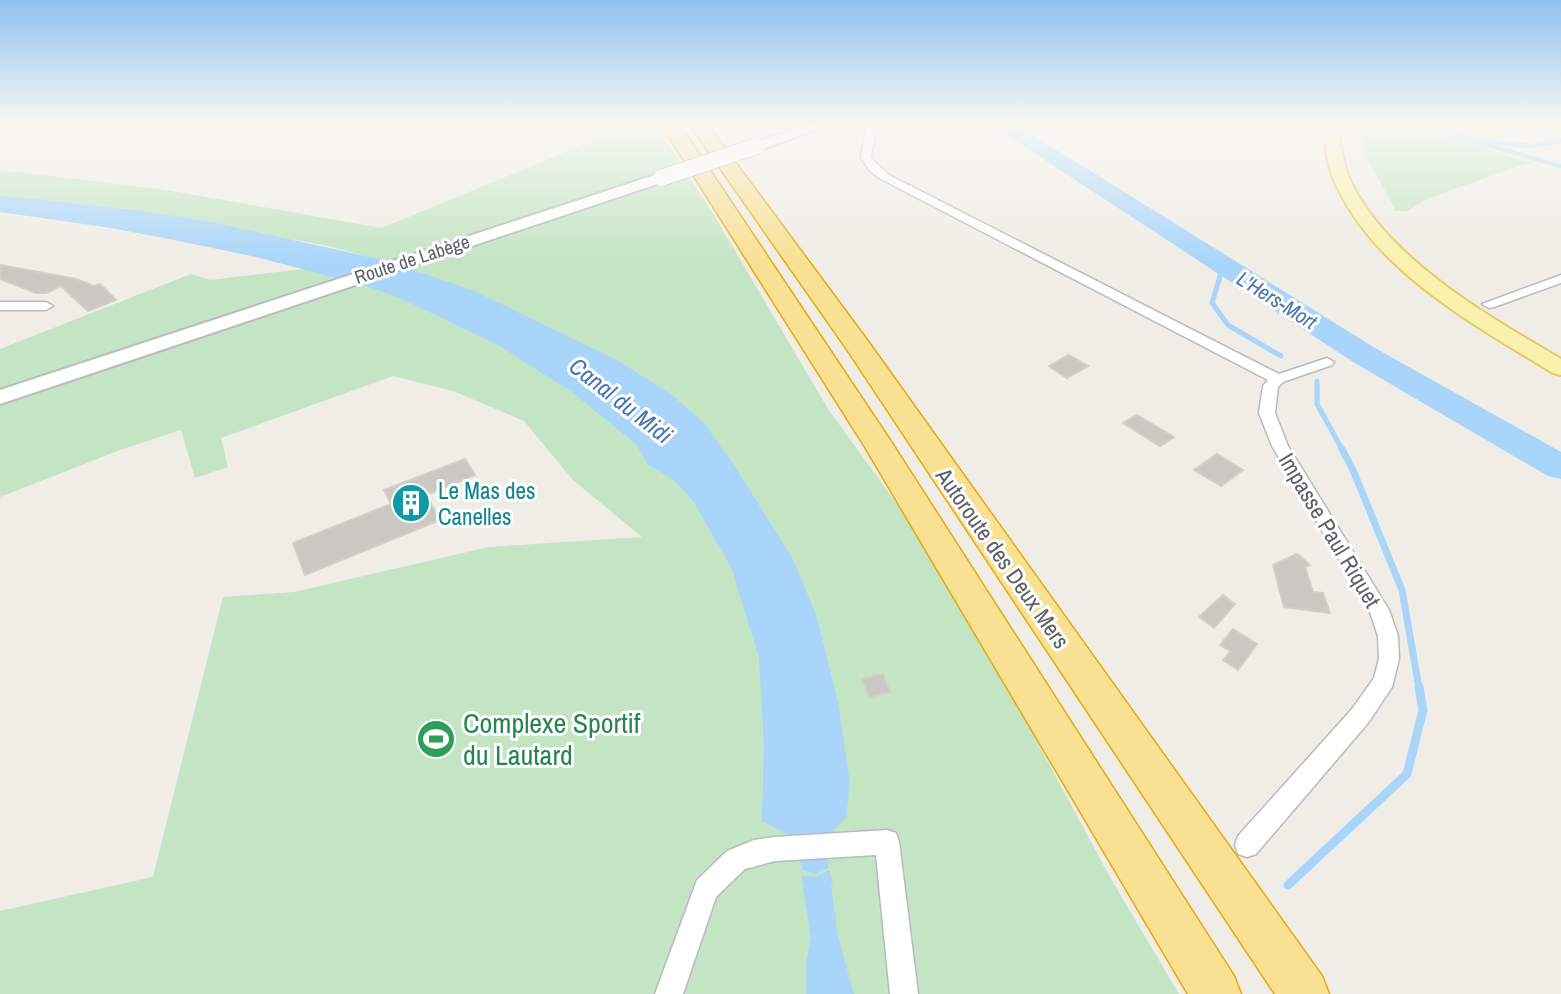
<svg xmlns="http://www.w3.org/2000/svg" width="1561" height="994" viewBox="0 0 1561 994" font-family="'Archivo Narrow',sans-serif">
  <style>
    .green { fill: #c3e5c4 }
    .water { fill: #a9d5fb }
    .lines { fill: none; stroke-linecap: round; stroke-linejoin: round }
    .stream-far3 { stroke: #a9d5fb; stroke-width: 4.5 }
    .stream-far2 { stroke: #a9d5fb; stroke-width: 5 }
    .stream-far1 { stroke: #a9d5fb; stroke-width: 7 }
    .stream { stroke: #a9d5fb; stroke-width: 9 }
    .river { fill: #a9d5fb; fill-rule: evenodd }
    .building { fill: #cac8c2; stroke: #d3cfc4; stroke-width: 2 }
    .street-casing { stroke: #b7babe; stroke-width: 3 }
    .secondary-casing { stroke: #b9bbc0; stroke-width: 4 }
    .primary-casing { stroke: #eac862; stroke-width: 4 }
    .highway-casing { stroke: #e8a90c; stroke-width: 3 }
    .street { fill: #fff; fill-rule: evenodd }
    .secondary { fill: #fff; fill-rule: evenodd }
    .primary { fill: #fbf1ae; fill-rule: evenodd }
    .highway { fill: #f8e193; fill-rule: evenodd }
    .secondary-bridge-casing { stroke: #b9bbc0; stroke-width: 18; stroke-linecap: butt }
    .secondary-bridge { stroke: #fff; stroke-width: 16 }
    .labels { text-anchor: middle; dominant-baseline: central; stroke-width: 6; stroke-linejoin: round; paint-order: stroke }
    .far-street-label { font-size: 19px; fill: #5d6065; stroke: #fff }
    .far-water-label { font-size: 21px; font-style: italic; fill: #4675ad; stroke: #fff }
    .culture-label { font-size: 23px; fill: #0d838f; stroke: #fff; text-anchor: start }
    .street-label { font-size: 23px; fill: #5d6065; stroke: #fff }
    .water-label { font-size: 24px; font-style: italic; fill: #4675ad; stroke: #fff }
    .near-leisure-label { font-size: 28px; fill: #27864d; stroke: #fff; text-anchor: start }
  </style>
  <rect width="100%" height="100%" fill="#efede5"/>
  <path class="green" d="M594,124H654L714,215L828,409L944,569L1111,879L1179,994H0V911L153,877L223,597L294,592L489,547L642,537L573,480L524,421L453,391L393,376L221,438L228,467L195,478L181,430L120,450L0,497V349L191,274L210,280L380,260L328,246L136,210L0,195V170L166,190L382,228L573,149L592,138Z
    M1358,124H1402L1531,162L1429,198L1407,211H1396L1367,158Z"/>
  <path class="water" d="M0,195L136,210L212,222L383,260L472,290L617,360L672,395L704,423L734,465L794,561L817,617L838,702L850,783L846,818L830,835L828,868L816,874L803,870L793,837L762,821L764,745L759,658L732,569L693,501L674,480L648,465L636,444L573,393L500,346L400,298L363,285L256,257L179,241L111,228L0,212Z
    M829,870L833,884L831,885L838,936L854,994H806V963L811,937L801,875L816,877Z"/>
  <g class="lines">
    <path class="stream-far3" d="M1412,124L1561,166
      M1486,142L1531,146L1561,141"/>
    <path class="stream-far2" d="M1223,266L1212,303L1228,325L1281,356
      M1317,381V404L1343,451"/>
    <path class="stream-far1" d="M1342,449L1353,470L1402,590L1419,688"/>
    <path class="stream" d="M1288,885L1407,774L1423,710L1419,687"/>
    <path class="river" d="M990,124H1015L1375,348L1561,452V479L1548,476L1353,362Z"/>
  </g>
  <path class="building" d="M0,265L76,279L94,286L100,284L116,300L88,311L61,286L46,293H36L0,279Z
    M1069,355L1088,366L1067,378L1049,366Z
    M1137,415L1174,437L1160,446L1123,423Z
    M1217,454L1243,470L1221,486L1194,470Z
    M465,459L475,475L426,495L440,520L305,575L293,543L391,504L384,490Z
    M1297,554L1310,565L1305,567L1313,592L1323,593L1330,613L1284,607L1273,565Z
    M1223,595L1235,604L1214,628L1199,617Z
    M1233,629L1257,644L1238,670L1223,660L1231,651L1220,645Z
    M883,674L890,692L869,697L862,679Z"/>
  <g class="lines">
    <defs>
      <path id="street" d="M866,124H876L871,158L889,175L1279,374L1327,358L1334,362L1332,365L1283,382L1278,387L1275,413L1288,446L1389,610L1398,636L1399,659L1392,687L1368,723L1256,854L1247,857L1238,854L1235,845L1238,836L1352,709L1374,678L1379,659L1378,636L1370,612L1272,446L1259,413L1263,386L1268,380L881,179L871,172L861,158Z
        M1561,275V283L1494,307L1489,308L1482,304Z
        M0,302H46L53,306L46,310H0Z
        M887,830L896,833L899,842L918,994H890L876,855L775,861L745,869L716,897L683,994H655L697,880L727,851L754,840L775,837Z"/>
      <path id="secondary" d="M810,124H832L762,149H752L750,146L752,143Z
        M661,173L666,175L669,178L666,181L0,404V390Z"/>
      <path id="primary" d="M1323,124H1337C1341,145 1343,167 1353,186C1392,262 1490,317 1561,359V375L1553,373C1475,325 1378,273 1337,187C1327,168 1325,145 1323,124Z"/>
      <path id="highway" d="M661,124H679L890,440L1234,976L1241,994H1188L865,447Z
        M689,124H707L867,340L1322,976L1329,994H1275L846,348Z"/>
    </defs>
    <use href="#street" class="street-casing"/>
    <use href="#secondary" class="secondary-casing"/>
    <use href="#primary" class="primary-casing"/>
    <use href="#highway" class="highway-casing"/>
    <use href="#street" class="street"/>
    <use href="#secondary" class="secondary"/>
    <use href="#primary" class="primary"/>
    <use href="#highway" class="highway"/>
    <defs>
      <path id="secondary-bridge" d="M661,178L757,146"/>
    </defs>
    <use href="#secondary-bridge" class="secondary-bridge-casing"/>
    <use href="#secondary-bridge" class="secondary-bridge"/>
  </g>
  <linearGradient id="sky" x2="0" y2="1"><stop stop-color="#8fc1f0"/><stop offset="0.47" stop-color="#f8f7f3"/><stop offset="1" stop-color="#f8f7f3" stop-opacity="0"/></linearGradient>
  <rect width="1561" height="263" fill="url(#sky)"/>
  <defs>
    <symbol id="building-disc" viewBox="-11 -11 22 22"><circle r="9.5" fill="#0f9aa8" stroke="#fff"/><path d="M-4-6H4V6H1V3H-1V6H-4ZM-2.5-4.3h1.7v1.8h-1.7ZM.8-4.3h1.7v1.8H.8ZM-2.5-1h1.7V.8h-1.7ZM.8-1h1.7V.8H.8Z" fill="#fff"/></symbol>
    <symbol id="stadium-disc" viewBox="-11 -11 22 22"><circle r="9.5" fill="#2e9e5b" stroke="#fff"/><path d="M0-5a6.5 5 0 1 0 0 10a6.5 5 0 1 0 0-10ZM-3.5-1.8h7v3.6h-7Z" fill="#fff"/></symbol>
  </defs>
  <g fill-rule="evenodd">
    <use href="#building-disc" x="389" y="481" width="44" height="44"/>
    <use href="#stadium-disc" x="414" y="717" width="44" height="44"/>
  </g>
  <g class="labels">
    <g class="far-street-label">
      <text transform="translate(412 259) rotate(-18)">Route de Labège</text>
    </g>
    <g class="far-water-label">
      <text transform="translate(1277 300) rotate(32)">L'Hers-Mort</text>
    </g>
    <g class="culture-label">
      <text x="438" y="490">Le Mas des<tspan x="438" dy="26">Canelles</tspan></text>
    </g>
    <g class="street-label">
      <text transform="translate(1330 530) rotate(59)">Impasse Paul Riquet</text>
      <text transform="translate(1003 558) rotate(55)">Autoroute des Deux Mers</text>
    </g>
    <g class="water-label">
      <text transform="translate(621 400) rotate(38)">Canal du Midi</text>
    </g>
    <g class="near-leisure-label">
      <text x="463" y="723">Complexe Sportif<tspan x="463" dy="32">du Lautard</tspan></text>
    </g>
  </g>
</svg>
